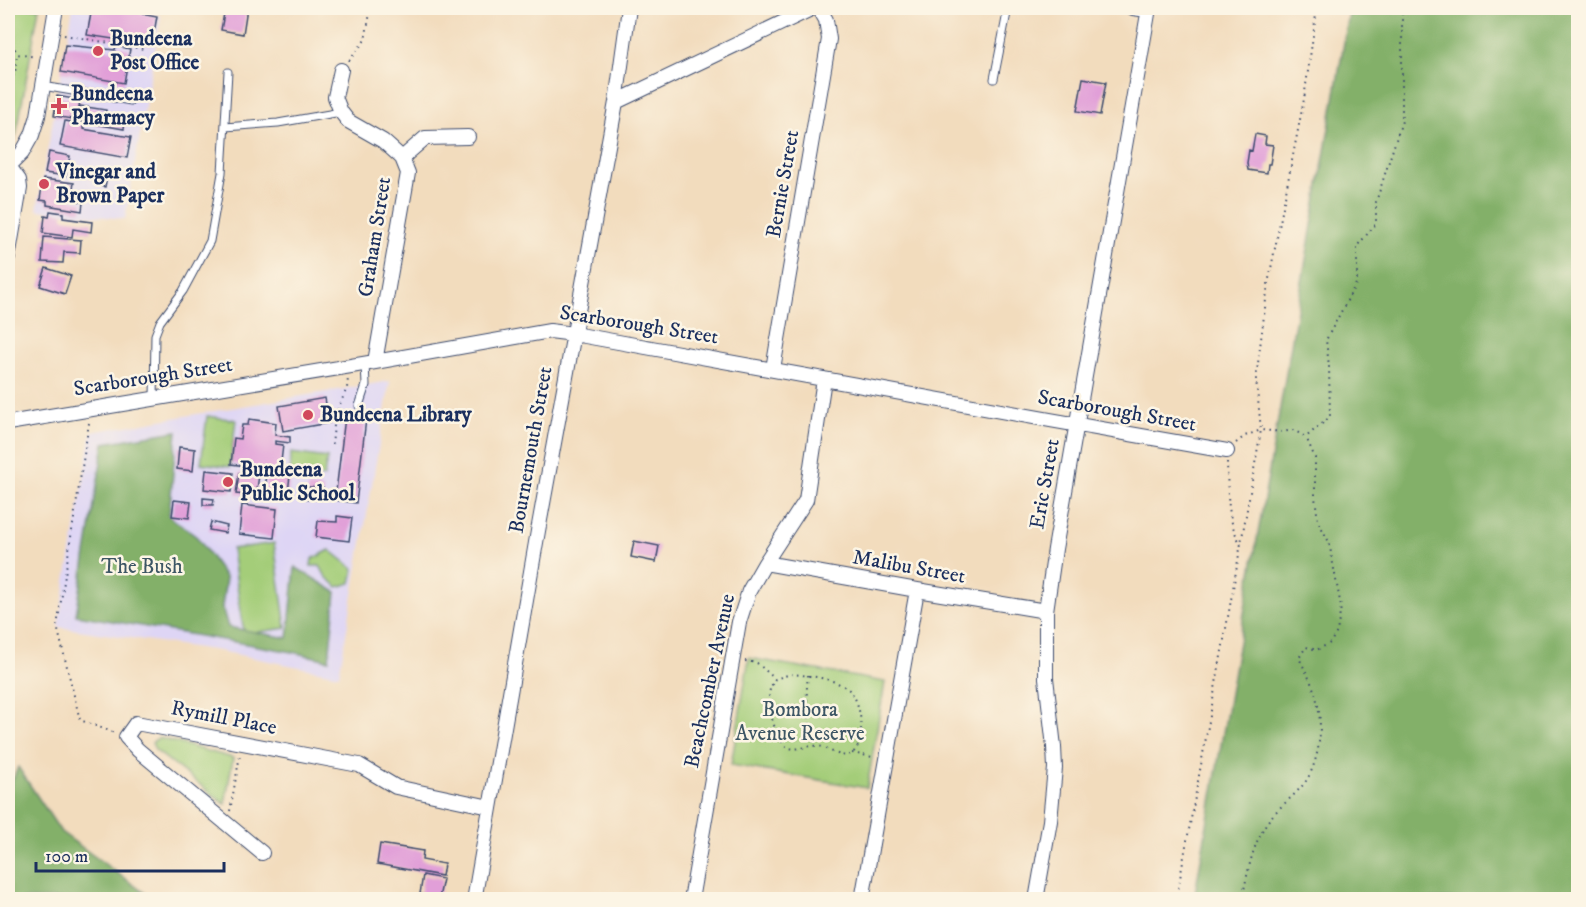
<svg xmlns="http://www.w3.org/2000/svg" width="1586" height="907" viewBox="0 0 1586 907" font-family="'IM FELL DW Pica',serif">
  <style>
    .built { fill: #ded5f5 }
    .green { fill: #a4cd79; stroke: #607e6c; stroke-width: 1.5 }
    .forest { fill: #83b069; stroke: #4f7064; stroke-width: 1.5 }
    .building { fill: #e19fd8 }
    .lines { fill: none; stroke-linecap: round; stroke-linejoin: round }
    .service-casing { stroke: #3b496c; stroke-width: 9 }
    .minor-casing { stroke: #3b496c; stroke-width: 16 }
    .tertiary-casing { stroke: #3b496c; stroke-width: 19 }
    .path { stroke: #3b496c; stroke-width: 2; stroke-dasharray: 1.5 4.5; stroke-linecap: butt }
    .service { stroke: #fff; stroke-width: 7 }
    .minor { stroke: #fff; stroke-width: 14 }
    .tertiary { stroke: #fff; stroke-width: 16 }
    .poi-dot { fill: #d1495b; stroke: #fcf5e5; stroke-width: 2 }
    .labels { text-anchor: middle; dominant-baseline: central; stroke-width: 5; stroke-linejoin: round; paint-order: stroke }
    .poi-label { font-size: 21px; font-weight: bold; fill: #1b2f5e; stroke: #fcf5e5; text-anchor: start }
    .street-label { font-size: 21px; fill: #1b2f5e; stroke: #fcf5e5 }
    .park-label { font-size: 21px; fill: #3d5665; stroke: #fcf5e5 }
  </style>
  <rect width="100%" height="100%" fill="#fcf5e5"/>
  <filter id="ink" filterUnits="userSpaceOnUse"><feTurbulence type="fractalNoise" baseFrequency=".0167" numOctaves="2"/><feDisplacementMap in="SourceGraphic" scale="12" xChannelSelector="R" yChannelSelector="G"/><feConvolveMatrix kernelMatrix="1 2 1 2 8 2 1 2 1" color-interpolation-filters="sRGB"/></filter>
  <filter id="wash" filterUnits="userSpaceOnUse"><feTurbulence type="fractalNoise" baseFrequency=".008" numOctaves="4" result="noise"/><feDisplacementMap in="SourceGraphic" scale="24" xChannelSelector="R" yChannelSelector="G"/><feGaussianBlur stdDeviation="1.35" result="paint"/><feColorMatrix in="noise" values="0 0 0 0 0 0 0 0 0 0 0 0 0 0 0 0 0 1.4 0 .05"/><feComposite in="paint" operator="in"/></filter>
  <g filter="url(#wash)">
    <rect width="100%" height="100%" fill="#f2dcbd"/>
    <path class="built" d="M73,8H140V12L161,16L125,219L37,210Z
      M390,381L339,675L220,651L58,627L92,432Z"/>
    <path class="green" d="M8,8H39L16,136L8,146Z
      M207,416L236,420L230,467L201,463Z
      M291,453L327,458L324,477L290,475Z
      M274,543L286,628L244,634L232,549Z
      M330,550L354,569L351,583L338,587L326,577L320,566H311L312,559Z
      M749,658L885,682L867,788L731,765Z
      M160,738L233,758L225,804L155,750L152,743L155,740Z"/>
    <path class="forest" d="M1350,8H1578V899H1194Z
      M177,431L169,516L197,537L226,578L222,607L228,627L288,638L295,567L336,592L329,660L287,651L76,615L104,443Z
      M18,767L61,832L153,899H8V791Z"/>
    <g id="blocks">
      <path class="building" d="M92,8H115L157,16L152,45L87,35Z
        M225,8H247L243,34L221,30Z
        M65,45L115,50L116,46L130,49L124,83L61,72Z
        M1083,78L1106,82L1100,115L1077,111Z
        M57,96L80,100L77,120L54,116Z
        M80,106L106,110L105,115L125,119L124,129L78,121Z
        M65,121L83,124V129L131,137L127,158L60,146Z
        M1255,134L1266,136L1265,144L1273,145L1270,164H1268L1267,173L1248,170L1247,163L1249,150L1252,151Z
        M49,152L70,156L66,176L45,173Z
        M88,168L108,171L105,187L99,186L100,181L87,178Z
        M43,179L74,183L71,200L83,202L82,211L47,205V201L40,200Z
        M50,211L63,213V218L92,222L91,232L73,229L72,237L43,233L45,216L49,217Z
        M44,237L81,240L80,253L64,252L63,263L42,262Z
        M46,268L71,276L65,294L40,286Z
        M325,398L329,423L283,431L279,406Z
        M345,417L366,419L356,503L335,500Z
        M249,419L276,423L275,435L290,437V443L275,441V444L283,445L280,470L272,469V472L262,471V468L231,464L234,438L240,439L242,425H248Z
        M179,447L195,449L193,471L177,469Z
        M206,470L233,473L231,492L204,489Z
        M239,473L259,475L256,496L236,494Z
        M267,473L290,475L288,493L265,491Z
        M308,487L323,488L322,500L307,499Z
        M203,498L214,499L213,505H203Z
        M174,500L191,502L189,518L172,516Z
        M242,505L277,509L274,538L239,534Z
        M337,516L352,518L349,541L316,537L318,521L337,522Z
        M211,522L227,526L225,533L209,530Z
        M634,541L659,546L656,562L631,557Z
        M380,844L423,851L422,860L444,864L442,876L377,864Z
        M423,875L443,879L439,898L420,894Z"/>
    </g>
  </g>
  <g filter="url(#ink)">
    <use href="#blocks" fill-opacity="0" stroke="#3b496c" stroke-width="1.5"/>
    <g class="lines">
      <defs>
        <path id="service" d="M994,79L1008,8
          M43,86L131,101
          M225,127L278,123L341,112
          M154,399L155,335L160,322L183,291L210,241L222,173L228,72
          M359,406L366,385L365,364"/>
        <path id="minor" d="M1133,8L1148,10
          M341,70L335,97L341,112L348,121L383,141L402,158
          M616,102L813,8
          M8,258L20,188L19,180L9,166L22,153L32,135L38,116L56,8
          M375,362L408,173L402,158L425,138L468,137
          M773,369L829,39L826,20L819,8
          M8,423L375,362L550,331L574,334C792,372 1009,414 1227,451
          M765,563L917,590L1046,611
          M262,853L138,750L126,737L136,723L359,765L396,787L490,807
          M476,900L475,895L538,531L616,102L629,8
          M691,900L739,622L749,591L765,563L806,500L824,379
          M862,900L917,590
          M1036,900L1050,821L1055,768L1054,747L1046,678V611L1055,549L1149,8"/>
        <path id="tertiary" d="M8,166H9"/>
      </defs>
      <use href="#service" class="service-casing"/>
      <use href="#minor" class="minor-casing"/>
      <use href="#tertiary" class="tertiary-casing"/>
      <path class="path" d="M8,32L17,54
        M64,35L144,49
        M349,61L365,40L371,8
        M8,79L15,74L17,54L36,57
        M89,423L57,626L80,720L115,733
        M1236,443L1245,436L1261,430L1283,432L1293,430L1306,437L1330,417L1329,366L1326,340L1357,282V246L1376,224V202L1402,121V8
        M332,445L335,416L347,388L348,378
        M1227,462C1228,489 1226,521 1241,544
        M745,661L757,663L775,679
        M791,674C810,676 831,677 848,689C862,699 868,748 849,755C839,758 828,748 819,746C809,744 797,752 787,747C776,740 768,709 769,696C769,690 772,684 775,679Z
        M808,675C805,698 808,722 814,744
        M852,753L873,757
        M230,811L240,755
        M1176,900L1222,651L1261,430L1256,379L1268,284L1304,99L1317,8
        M1242,900C1247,876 1251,851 1263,829C1273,810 1294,798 1306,781C1320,759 1323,726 1317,701C1314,686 1306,672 1299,658L1306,647L1317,650L1330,643L1337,632L1341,607L1329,542L1318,521L1315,497V458L1306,437"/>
      <use href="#service" class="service"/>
      <use href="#minor" class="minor"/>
      <use href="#tertiary" class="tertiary"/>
    </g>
  </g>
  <g class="poi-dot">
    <circle cx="98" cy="51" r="6"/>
    <path d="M56 97h6v6h6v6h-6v6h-6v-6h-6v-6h6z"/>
    <circle cx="44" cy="184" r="6"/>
    <circle cx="308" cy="415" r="6"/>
    <circle cx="228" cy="482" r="6"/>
  </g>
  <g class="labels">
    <g class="poi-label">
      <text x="110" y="39">Bundeena<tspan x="110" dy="24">Post Office</tspan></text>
      <text x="71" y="94">Bundeena<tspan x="71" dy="24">Pharmacy</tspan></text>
      <text x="56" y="172">Vinegar and<tspan x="56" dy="24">Brown Paper</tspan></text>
      <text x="320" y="415">Bundeena Library</text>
      <text x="240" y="470">Bundeena<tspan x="240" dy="24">Public School</tspan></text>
    </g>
    <g class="street-label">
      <text transform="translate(783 184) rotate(-80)">Bernie Street</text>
      <text transform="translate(375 237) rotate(-81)">Graham Street</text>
      <text transform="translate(639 325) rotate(9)">Scarborough Street</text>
      <text transform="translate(153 377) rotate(-9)">Scarborough Street</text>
      <text transform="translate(1117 411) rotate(10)">Scarborough Street</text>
      <text transform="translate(531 450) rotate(-80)">Bournemouth Street</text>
      <text transform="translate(1045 484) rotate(-80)">Eric Street</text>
      <text transform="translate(909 567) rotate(10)">Malibu Street</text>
      <text transform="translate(710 681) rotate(-78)">Beachcomber Avenue</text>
      <text transform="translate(224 718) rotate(11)">Rymill Place</text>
    </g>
    <g class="park-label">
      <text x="142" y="567">The Bush</text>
      <text x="800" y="710">Bombora<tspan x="800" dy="24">Avenue Reserve</tspan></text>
    </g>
  </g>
  <rect width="1586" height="907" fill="none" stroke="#fcf5e5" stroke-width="30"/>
  <path d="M36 862v9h188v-9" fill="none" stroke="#1b2f5e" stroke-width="3"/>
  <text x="45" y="862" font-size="18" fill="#1b2f5e" stroke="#fcf5e5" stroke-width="4.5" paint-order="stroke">100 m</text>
</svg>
